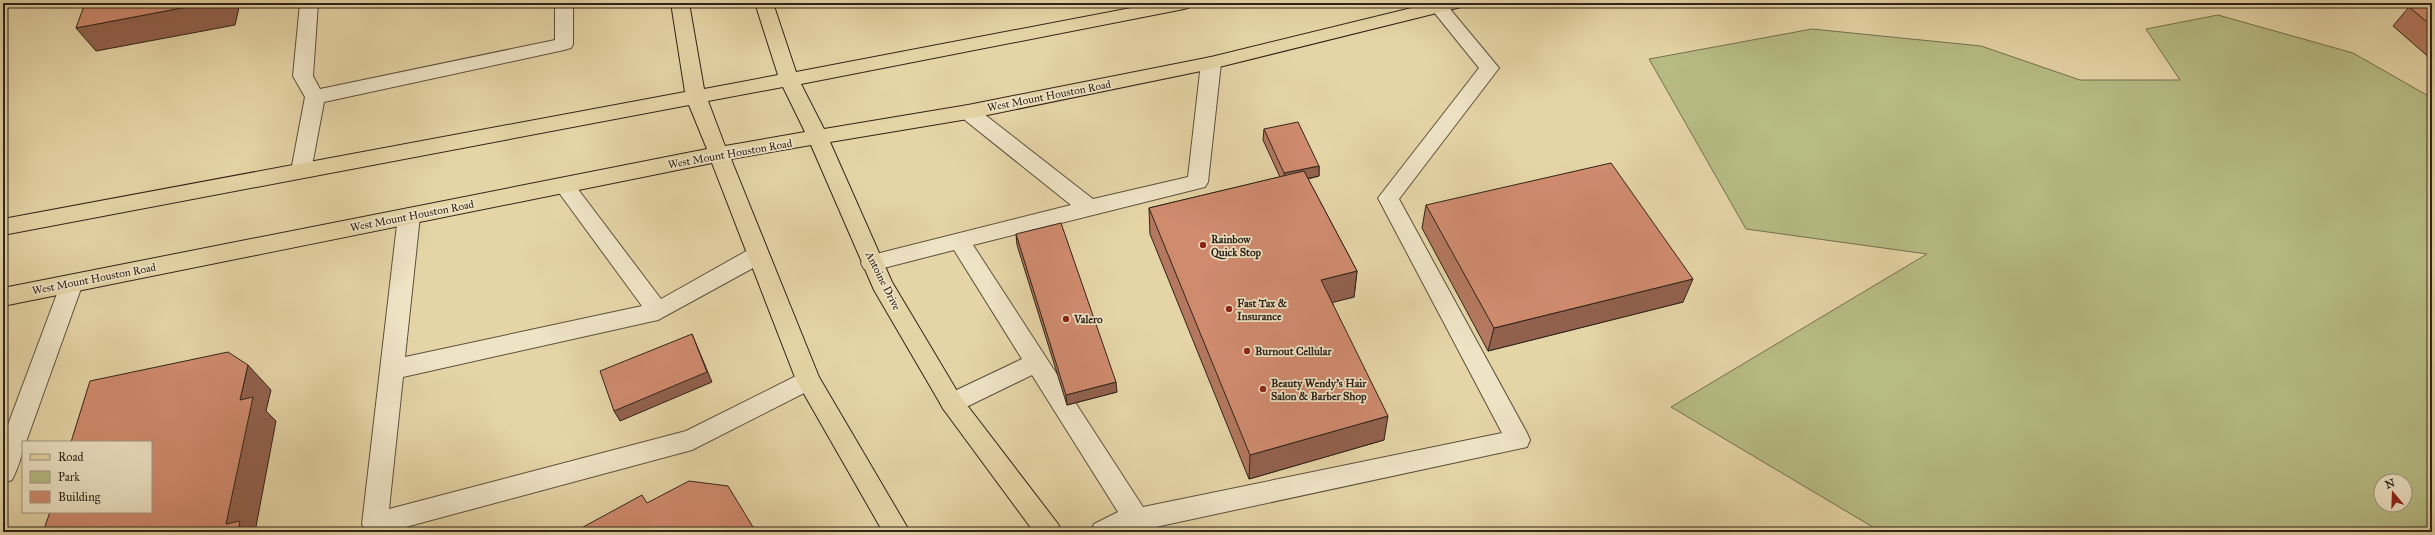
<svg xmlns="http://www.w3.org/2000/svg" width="2435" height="535" viewBox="0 0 2435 535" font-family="'IM FELL Great Primer',serif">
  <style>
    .green { fill: #b7bc84; stroke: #74704f; fill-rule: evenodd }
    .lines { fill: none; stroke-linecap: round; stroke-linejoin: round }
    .minor-casing { stroke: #5d503d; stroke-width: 2 }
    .major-casing { stroke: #30241a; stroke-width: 2 }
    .minor { fill: #eee3c5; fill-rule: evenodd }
    .major { fill: #e5d4a6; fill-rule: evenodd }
    .wall { fill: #b3785f; stroke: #30241a }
    .shaded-wall { fill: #92614e; stroke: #30241a }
    .building { fill: #d08b6f; stroke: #30241a }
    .poi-dot { fill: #8f2418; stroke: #eee3c5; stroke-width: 1.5 }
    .labels { text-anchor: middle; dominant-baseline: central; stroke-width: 3.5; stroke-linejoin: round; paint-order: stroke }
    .street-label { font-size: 11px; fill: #30241a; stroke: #eee3c5 }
    .poi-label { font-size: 11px; font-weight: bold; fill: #30241a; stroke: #eee3c5; text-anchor: start }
  </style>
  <rect width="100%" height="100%" fill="#e5d4a6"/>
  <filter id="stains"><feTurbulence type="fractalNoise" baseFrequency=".005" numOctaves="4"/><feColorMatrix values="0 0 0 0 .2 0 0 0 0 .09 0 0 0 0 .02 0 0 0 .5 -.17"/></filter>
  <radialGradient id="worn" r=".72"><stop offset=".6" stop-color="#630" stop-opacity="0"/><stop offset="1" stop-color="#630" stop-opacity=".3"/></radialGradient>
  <path class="green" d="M2218,15L2353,53L2432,98V532H1881L1671,407L1927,254L1746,229L1649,59L1812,29L1981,46L2080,80H2180L2146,29ZM2381,481H2405V505H2381Z"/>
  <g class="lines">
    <defs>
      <path id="minor" d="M300,3H318L313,76L320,89L555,40V3H573V44L571,48L564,50L324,102L311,171L308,176L301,178L294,176L291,171L305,97L293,76Z
        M1433,3H1445L1499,68L1399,199L1527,433L1530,440L1527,447L1137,531L1090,532L1094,524L1118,512L1032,375L960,410L952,413L944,410L940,403L944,396L1022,359L954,250L872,271L864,269L861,263L864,257L1071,205L961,117L958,112L961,107L968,105L975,107L1093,199L1188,177L1201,63L1204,59L1211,57L1218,59L1221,63L1208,182L1205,187L973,245L1143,507L1502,433L1378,198L1479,68L1433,11L1430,7Z
        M564,178L571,180L661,299L750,249L758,247L766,249L769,255L766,261L658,320L403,377L389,509L686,431L808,370L816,373L820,380L816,387L692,450L387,532H366L362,524L398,216L401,211L409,208L417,211L420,216L405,357L642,306L557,190L554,185L557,180Z
        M72,275L80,277L83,283L26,442H23C23,455 18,468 12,480L3,483V438L61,283L64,277Z"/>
      <path id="major" d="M671,3H689L704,89L778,75L755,3H773L796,72L1157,3H1193L1190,7L1184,9L801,84L824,129L968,105L1211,57L1432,3H1464L1461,7L1211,69L968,119L830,142L892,282L960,396L1058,524L1062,532H1034L944,410L874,290L811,145L731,159L819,377L910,532H883L796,380L712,163L3,306V288L707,149L689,105L3,235V219L685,92ZM783,87L805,132L725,146L708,101Z"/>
    </defs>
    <use href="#minor" class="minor-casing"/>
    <use href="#major" class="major-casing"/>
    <use href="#minor" class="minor"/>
    <use href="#major" class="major"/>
  </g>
  <path class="wall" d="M2432,5V60L2393,26L2409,7Z
    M1264,129L1319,166V176L1308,179L1357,271L1354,297L1332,302L1384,440L1249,479L1150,234L1149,208L1280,177L1263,140Z
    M1426,205L1683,302L1488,351L1422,228Z
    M1016,234L1117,392L1067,405L1017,245Z"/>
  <path class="shaded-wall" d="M208,3H240L235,25L96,51L76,28Z
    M1319,166V176L1284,184V173Z
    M1357,271L1354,297L1319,306L1321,280Z
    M1693,279L1683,302L1488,351L1494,328Z
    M692,334L712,382L620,421L614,411Z
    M248,365L271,390L266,411L276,421L255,532H234L226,524L240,400Z
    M1116,382L1117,392L1067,405L1066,395Z
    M1388,416L1384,440L1249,479L1250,455Z"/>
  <path class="building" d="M85,3H208L76,28Z
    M2432,5V26L2409,7Z
    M1298,122L1319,166L1284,173L1264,129Z
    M1611,163L1693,279L1494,328L1426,205Z
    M1304,171L1357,271L1321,280L1388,416L1250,455L1149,208Z
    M1061,223L1116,382L1066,395L1016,234Z
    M692,334L707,372L614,411L600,371Z
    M228,352L248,365L240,400L253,397L226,524L240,521L238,532H43L50,512H151V442H71L90,381Z
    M689,481L728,486L756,532H574L642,495L647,503Z
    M560,529L562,532H555Z
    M1362,530L1364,532H1358Z"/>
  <g class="poi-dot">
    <circle cx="1203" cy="245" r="4"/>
    <circle cx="1229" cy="309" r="4"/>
    <circle cx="1066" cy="319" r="4"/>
    <circle cx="1247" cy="351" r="4"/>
    <circle cx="1263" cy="389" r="4"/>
  </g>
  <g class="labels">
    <g class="street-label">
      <text transform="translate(1049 96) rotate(-11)">West Mount Houston Road</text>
      <text transform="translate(730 154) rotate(-10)">West Mount Houston Road</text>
      <text transform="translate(412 216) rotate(-11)">West Mount Houston Road</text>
      <text transform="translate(94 279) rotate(-11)">West Mount Houston Road</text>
      <text transform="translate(883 281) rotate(63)">Antoine Drive</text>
    </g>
    <g class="poi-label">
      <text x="1211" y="239">Rainbow<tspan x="1211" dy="13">Quick Stop</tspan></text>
      <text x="1237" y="303">Fast Tax &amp;<tspan x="1237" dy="13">Insurance</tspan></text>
      <text x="1074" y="319">Valero</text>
      <text x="1255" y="351">Burnout Cellular</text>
      <text x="1271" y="383">Beauty Wendy's Hair<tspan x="1271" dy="13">Salon &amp; Barber Shop</tspan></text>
    </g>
  </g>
  <rect width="2435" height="535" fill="none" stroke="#e5d4a6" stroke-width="16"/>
  <rect x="4" y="4" width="2427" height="527" fill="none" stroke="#30241a" stroke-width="2"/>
  <rect x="8" y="8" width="2419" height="519" fill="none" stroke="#30241a"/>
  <rect x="22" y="441" width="130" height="72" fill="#eee3c5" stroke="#a29781"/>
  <rect x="30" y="454" width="20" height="6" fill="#e5d4a6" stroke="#a29781"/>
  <text x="58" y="461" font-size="12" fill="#30241a">Road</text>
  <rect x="30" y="471" width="20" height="12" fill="#b7bc84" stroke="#a29781"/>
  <text x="58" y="481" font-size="12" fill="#30241a">Park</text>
  <rect x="30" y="491" width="20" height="12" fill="#d08b6f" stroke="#a29781"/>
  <text x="58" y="501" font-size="12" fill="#30241a">Building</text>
  <g transform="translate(2393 493) rotate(341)"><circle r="19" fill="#eee3c5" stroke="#a29781"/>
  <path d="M0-3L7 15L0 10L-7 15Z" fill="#8f2418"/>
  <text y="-6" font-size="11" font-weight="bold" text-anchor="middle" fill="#30241a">N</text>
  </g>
  <rect width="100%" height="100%" filter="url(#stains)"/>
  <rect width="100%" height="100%" fill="url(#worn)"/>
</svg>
